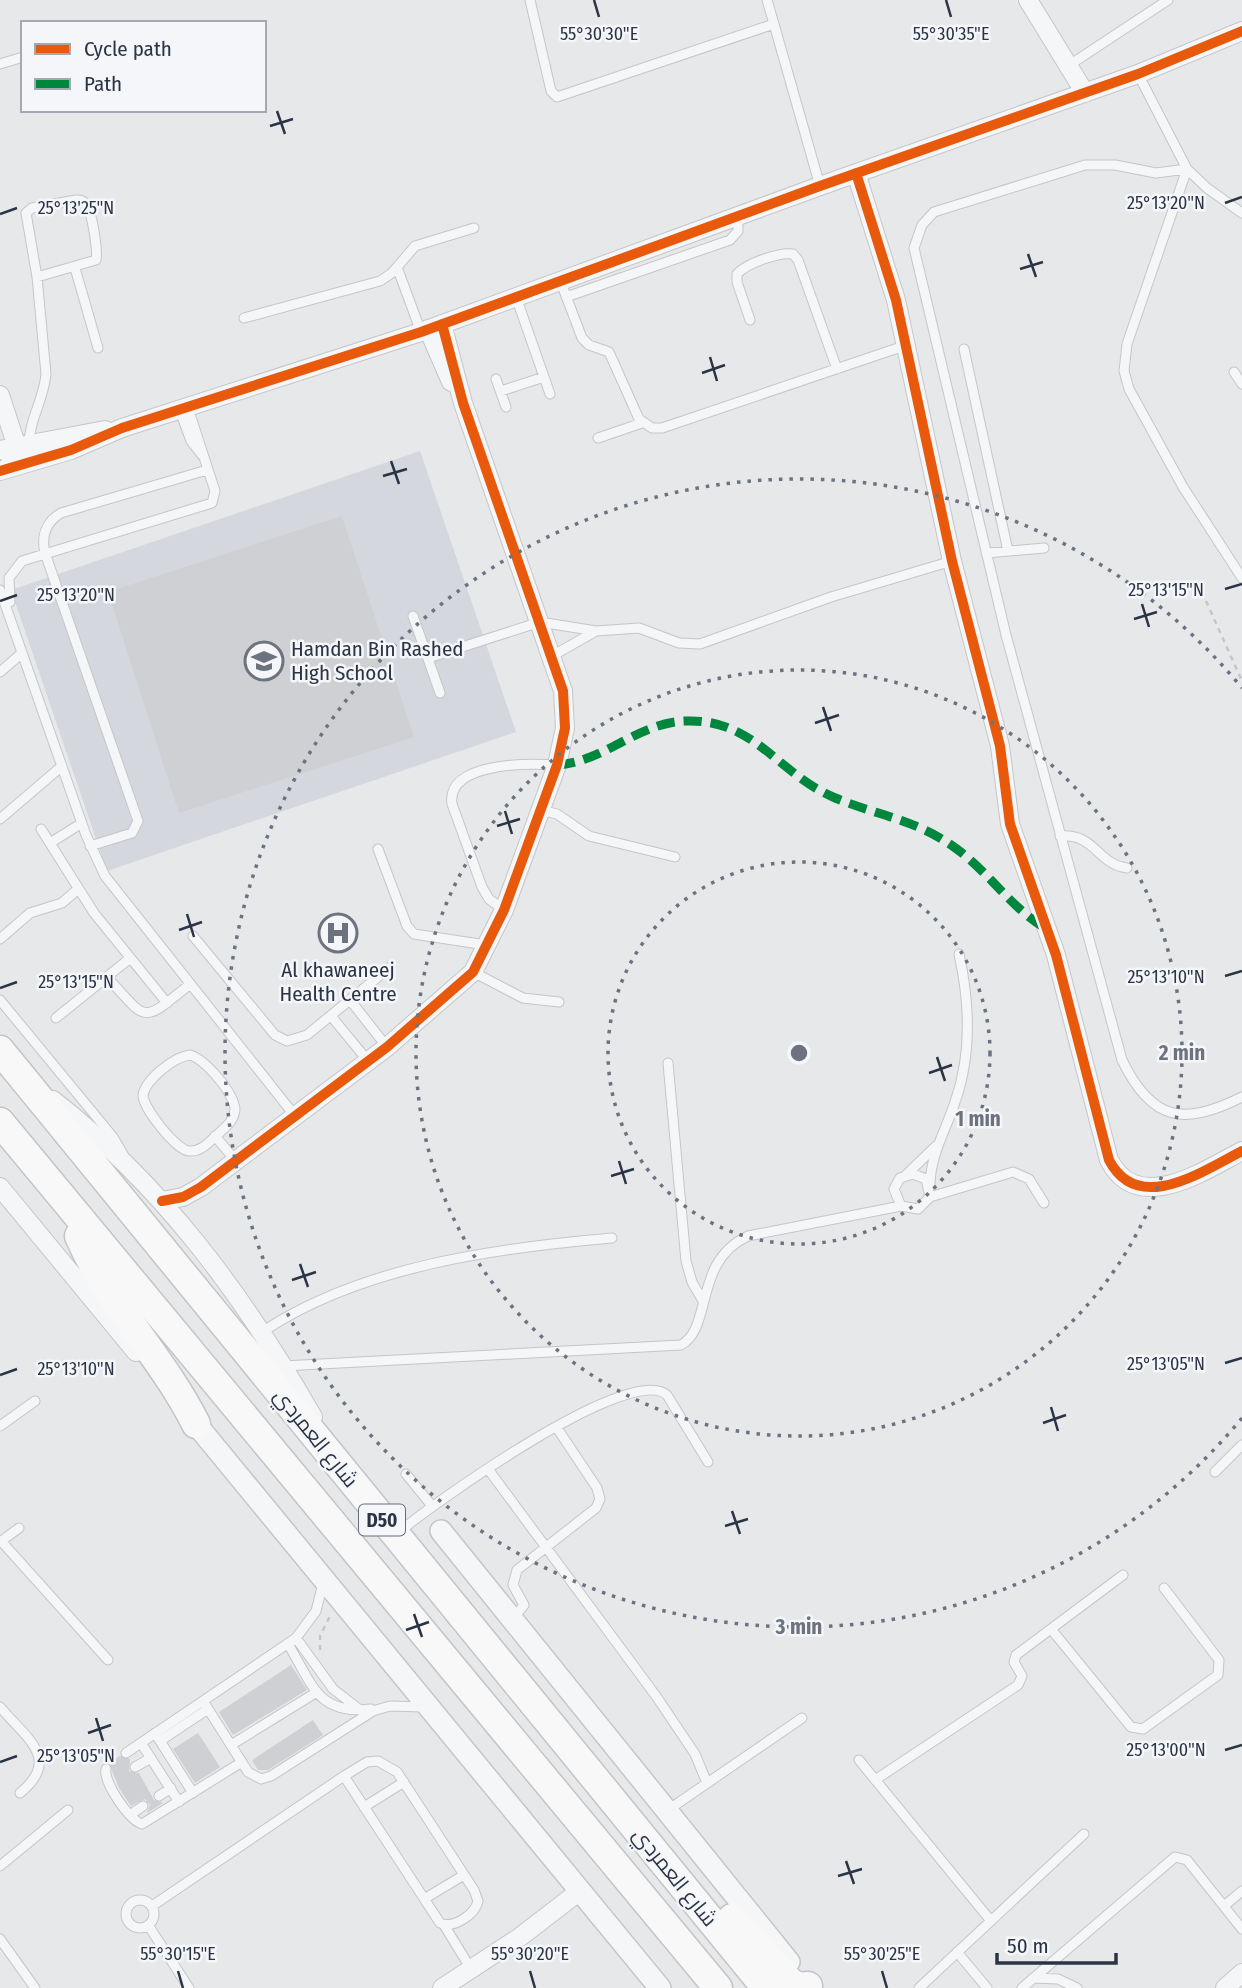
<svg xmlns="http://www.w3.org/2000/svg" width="1242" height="1988" viewBox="0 0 1242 1988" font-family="'Fira Sans Condensed',Cairo,sans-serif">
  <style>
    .built { fill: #d4d7dd }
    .building { fill: #ced0d3 }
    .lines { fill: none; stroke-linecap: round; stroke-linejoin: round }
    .service-casing { stroke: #c4c6c8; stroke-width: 11 }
    .minor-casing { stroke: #c4c6c8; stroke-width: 20 }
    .tertiary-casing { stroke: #c4c6c8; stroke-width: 24 }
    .primary-casing { stroke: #c2c5c8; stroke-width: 31 }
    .path { stroke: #c5c6ca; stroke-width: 2.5; stroke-dasharray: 5 5; stroke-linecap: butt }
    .service { stroke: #f5f6f7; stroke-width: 9 }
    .minor { stroke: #f5f6f7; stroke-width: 18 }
    .tertiary { stroke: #f5f6f7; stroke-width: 21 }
    .primary { stroke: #f8f8f8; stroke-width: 28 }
    .quiet { stroke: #00873e; stroke-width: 9; stroke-dasharray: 18 9; stroke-linecap: butt }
    .cycleway-casing { stroke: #f4f6f9; stroke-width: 15 }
    .cycleway { stroke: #e8590c; stroke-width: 10 }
    .ticks { fill: none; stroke: #2b3445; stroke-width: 2.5 }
    .ring { fill: none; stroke: #6c737f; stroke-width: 3.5; stroke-dasharray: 3.5 7 }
    .labels { text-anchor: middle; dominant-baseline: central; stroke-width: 5; stroke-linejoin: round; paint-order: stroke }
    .shield { fill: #f4f6f9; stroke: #676e7b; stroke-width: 2 }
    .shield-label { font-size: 19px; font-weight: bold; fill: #2b3445 }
    .poi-label { font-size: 21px; fill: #2b3445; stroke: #f4f6f9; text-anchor: start }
    .street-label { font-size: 21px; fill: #2b3445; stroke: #f4f6f9 }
    .ticks-label { font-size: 18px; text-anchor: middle; fill: #2b3445; stroke: #f4f6f9; stroke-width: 5; stroke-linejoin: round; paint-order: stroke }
    .centre { fill: #6c737f; stroke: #f4f6f9; stroke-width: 3.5 }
    .ring-label { font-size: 21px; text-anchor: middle; font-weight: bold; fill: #6c737f; stroke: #f4f6f9; stroke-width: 5; stroke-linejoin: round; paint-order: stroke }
  </style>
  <rect width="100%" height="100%" fill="#e6e8ea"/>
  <path class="built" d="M420,451L516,732L107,871L11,590Z"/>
  <path class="building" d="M342,516L414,737L179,813L108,592Z
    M291,1665L307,1690L233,1735L219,1712Z
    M313,1720L323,1735L268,1770H258L252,1760Z
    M198,1733L220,1767L195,1783L173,1749Z
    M120,1756L130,1759L129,1771L139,1773L154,1800L163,1803L147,1813L150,1805L145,1799L131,1806L119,1788L109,1763Z"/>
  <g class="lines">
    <defs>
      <path id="service" d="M530,0L551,91L557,97L774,24L767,0
        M774,24L820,186
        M0,64L23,57
        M1068,66L1168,0
        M1138,74L1187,169L1207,188L1242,213
        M1187,169L1156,173L1115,165H1085L934,212L922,225L914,248L1006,635L1122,1060C1152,1122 1184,1126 1242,1097
        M1187,169L1127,344L1124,371L1129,389L1183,487L1242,578
        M76,200C80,200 83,200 86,204C92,211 98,251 96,260L37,277L26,213L32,208Z
        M397,267L421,332
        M75,268L98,348
        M560,280L582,338L589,345L609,352L639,419L652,428H662L907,345
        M516,297L550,394
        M566,297L730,240L738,231V217
        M244,318L380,281L392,273L415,246L474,228
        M750,320L737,282V274C747,263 779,252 793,254L798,260L837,369
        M964,349L1008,551
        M1234,372L1242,384
        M496,379L506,407
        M501,391L544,377
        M180,411L191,441L202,455
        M598,438L642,423
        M29,445C29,420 44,399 46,374L37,277
        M986,553L1044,548
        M0,590L86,835L105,876L295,1116
        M10,602L9,578L22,561L212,503L215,491L188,408
        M413,616L440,693
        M552,656L596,631
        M428,658L540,622L596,631L639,628L679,643L700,644L831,597L952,561
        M0,672L22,653
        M540,810L557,814L589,836L675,857
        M0,819L62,766
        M41,829L94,913L167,1003
        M1060,836C1095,833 1097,864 1127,868
        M50,843L82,823
        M90,846L132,833L138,821L45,553C41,536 46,522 61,513L207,470
        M378,849L407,926L414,934L486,945
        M504,910L489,899L482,887L452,804C446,762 529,763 557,765
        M193,936L275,1035L287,1041L307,1035L390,967
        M0,939L30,913L62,903L78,889
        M473,972L523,998L559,1002
        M107,977C148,1022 141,1024 189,985
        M0,1000L113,1137L124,1156
        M350,1000L387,1047
        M331,1016L368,1061
        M56,1018L129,959
        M190,1055C206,1060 233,1092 235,1109C234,1122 225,1127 217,1135C209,1142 201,1152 189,1151C176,1150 143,1108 143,1095C146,1079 174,1057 190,1055Z
        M668,1063L686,1261L692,1282L703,1301
        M215,1136L235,1160
        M906,1175L936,1146
        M930,1184C931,1153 946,1130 955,1102C972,1054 970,1004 959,954
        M930,1197L1013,1172L1029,1179L1044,1203
        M262,1332C361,1266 496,1248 612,1238
        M283,1366L681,1345C713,1328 693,1261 748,1236L901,1206L918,1209L930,1197L926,1179L913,1174L900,1178L894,1189L901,1206
        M0,1426L35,1401
        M488,1469L656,1696L695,1754L707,1783
        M1215,1472L1242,1445
        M406,1474L432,1506
        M399,1532C434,1503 631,1362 667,1395L708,1462
        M1,1541L108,1660
        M0,1542L19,1528
        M513,1619L524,1605L513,1585L517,1570L596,1508L600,1499L597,1488L557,1428
        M1051,1629L1131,1727L1143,1729L1218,1675L1219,1660L1164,1588
        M296,1638L333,1689L359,1709
        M288,1644C313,1685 317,1715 371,1709
        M203,1701L248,1772L261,1779L271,1776L373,1711L390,1706L423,1707
        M0,1707C26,1738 62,1759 20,1793
        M155,1733L193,1793
        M160,1741L208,1709
        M141,1743L179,1802
        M231,1745L317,1692
        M126,1753L296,1638L316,1611L323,1583
        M859,1760L991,1921
        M135,1767L151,1758
        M106,1769C103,1782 129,1820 142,1824L242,1762
        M875,1780L1018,1685L1022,1676L1014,1662L1016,1655L1123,1575
        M159,1796L171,1788
        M364,1807L404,1782
        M668,1810L802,1718
        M130,1815L143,1806
        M0,1866L68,1810
        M424,1899L464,1875
        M126 1914a14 14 0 1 1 28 0a14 14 0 1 1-28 0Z
        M152,1906L344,1776L367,1762L378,1761L397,1772L474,1890L478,1901C475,1915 453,1929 440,1923L344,1776
        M1224,1906L1242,1891
        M148,1925L189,1988
        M444,1925L471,1969
        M0,1939L35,1988
        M957,1952L987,1988
        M1033,1978L1058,1979L1077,1988
        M919,1988L1084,1834
        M1022,1988L1175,1857L1187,1860L1242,1929"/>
      <path id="minor" d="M1028,0L1085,93
        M856,173L896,300L952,561L1000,746L1010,824L1056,955L1109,1160C1138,1216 1203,1171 1242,1151
        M428,329L451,382
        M0,395L17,447L10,457
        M0,450L105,430
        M0,471L71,450L122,428L421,332L820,186L1138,74L1242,31
        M53,1100C163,1186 244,1296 313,1417
        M0,1187L136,1352
        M162,1201L183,1197L201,1187L387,1047L473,972L504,910L557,765L565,728L563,691L463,403L442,324
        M442,1988L520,1937L581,1890
        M1225,1988L1242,1973"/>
      <path id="tertiary" d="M196,1424L660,1988
        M441,1531L789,1962"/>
      <path id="primary" d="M0,1050L766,1988
        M0,1122L718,1988
        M79,1236C108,1304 163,1358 196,1424
        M732,1918L790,1982L799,1987L808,1986"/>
    </defs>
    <use href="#service" class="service-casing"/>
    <use href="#minor" class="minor-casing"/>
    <use href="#tertiary" class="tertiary-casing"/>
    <use href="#primary" class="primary-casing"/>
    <path class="path" d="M1206,601L1242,681
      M320,1650V1636L329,1618L325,1616"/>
    <use href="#service" class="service"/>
    <use href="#minor" class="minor"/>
    <use href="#tertiary" class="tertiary"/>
    <use href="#primary" class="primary"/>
    <path class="quiet" d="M557,765C604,762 637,723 685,721C754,718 777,773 833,797C875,815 915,819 954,847C988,871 1010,907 1045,928"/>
    <defs>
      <path id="cycleway" d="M856,173L896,300L952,561L1000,746L1010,824L1056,955L1109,1160C1138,1216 1203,1171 1242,1151
        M0,471L71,450L122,428L421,332L820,186L1138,74L1242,31
        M162,1201L183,1197L201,1187L387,1047L473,972L504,910L557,765L565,728L563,691L463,403L442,324"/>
    </defs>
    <use href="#cycleway" class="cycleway-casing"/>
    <use href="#cycleway" class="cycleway"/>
  </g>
  <path class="ticks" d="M594,0L599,17M946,0L951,17M277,111L285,134M270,126L293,119M1225,203L1242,197M0,214L17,208M1028,254L1036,277M1020,269L1043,262M710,357L717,381M702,373L725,365M391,461L399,484M383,476L407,469M1225,589L1242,584M0,601L17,595M1142,604L1149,627M1134,619L1157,612M823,707L831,731M815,723L839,715M505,811L512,834M497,826L520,819M187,914L194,937M179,930L202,922M1225,976L1242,971M0,988L17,982M937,1057L945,1081M929,1073L952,1065M619,1161L626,1184M611,1176L634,1169M300,1264L308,1287M292,1280L316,1272M1225,1363L1242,1358M0,1375L17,1369M1051,1407L1058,1431M1043,1423L1066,1415M732,1511L740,1534M725,1526L748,1519M414,1614L422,1637M406,1630L429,1622M96,1718L103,1741M88,1733L111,1725M1225,1750L1242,1745M0,1762L17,1756M846,1861L854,1884M838,1876L862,1869M178,1971L183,1988M530,1971L535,1988M882,1971L887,1988"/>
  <g class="ring">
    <circle cx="799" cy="1053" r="191"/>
    <circle cx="799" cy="1053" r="383"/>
    <path d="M1242 1418A574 574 0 1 1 1242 688"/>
  </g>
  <defs>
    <symbol id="school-ring" viewBox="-11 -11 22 22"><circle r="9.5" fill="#f4f6f9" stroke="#6c737f" stroke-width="1.5"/><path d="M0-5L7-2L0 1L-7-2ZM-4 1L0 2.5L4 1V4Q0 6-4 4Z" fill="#6c737f"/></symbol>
    <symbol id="hospital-ring" viewBox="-11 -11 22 22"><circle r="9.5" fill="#f4f6f9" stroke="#6c737f" stroke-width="1.5"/><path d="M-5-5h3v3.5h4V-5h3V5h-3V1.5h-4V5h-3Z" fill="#6c737f"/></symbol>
  </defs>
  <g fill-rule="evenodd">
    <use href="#school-ring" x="242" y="639" width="44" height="44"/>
    <use href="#hospital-ring" x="316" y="911" width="44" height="44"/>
  </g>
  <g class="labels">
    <rect class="shield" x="359" y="1504.5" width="46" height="31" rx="5"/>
    <g class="shield-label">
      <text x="382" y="1520">D50</text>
    </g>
    <g class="poi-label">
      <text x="291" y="649">Hamdan Bin Rashed<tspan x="291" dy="24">High School</tspan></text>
      <text x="338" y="970" text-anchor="middle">Al khawaneej<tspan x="338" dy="24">Health Centre</tspan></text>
    </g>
    <g class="street-label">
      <text transform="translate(316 1438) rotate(51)">شارع العمردي</text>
      <text transform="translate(675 1877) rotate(51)">شارع العمردي</text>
    </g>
  </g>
  <g class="ticks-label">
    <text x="599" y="40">55°30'30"E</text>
    <text x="951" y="40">55°30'35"E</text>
    <text x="1166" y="209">25°13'20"N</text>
    <text x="76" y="214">25°13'25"N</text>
    <text x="1166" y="596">25°13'15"N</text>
    <text x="76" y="601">25°13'20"N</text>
    <text x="1166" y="983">25°13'10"N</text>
    <text x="76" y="988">25°13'15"N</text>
    <text x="1166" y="1370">25°13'05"N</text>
    <text x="76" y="1375">25°13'10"N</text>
    <text x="1166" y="1756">25°13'00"N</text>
    <text x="76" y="1762">25°13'05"N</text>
    <text x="178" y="1960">55°30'15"E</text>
    <text x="530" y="1960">55°30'20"E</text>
    <text x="882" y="1960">55°30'25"E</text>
  </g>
  <circle cx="799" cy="1053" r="10" class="centre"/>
  <g class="ring-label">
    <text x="1182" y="1060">2 min</text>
    <text x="978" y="1126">1 min</text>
    <text x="799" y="1634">3 min</text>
  </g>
  <rect x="21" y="21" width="245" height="91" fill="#f4f6f9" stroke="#a4a8b1" stroke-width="2"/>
  <rect x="35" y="44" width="35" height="10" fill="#e8590c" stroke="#a4a8b1" stroke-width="2"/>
  <text x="84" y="56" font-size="21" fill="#2b3445">Cycle path</text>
  <rect x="35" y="79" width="35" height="10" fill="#00873e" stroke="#a4a8b1" stroke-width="2"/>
  <text x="84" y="91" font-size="21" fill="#2b3445">Path</text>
  <path d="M997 1953v10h119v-10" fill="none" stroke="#2b3445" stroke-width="3.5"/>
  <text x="1007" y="1953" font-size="21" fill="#2b3445" stroke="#f4f6f9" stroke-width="5" paint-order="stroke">50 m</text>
</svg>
